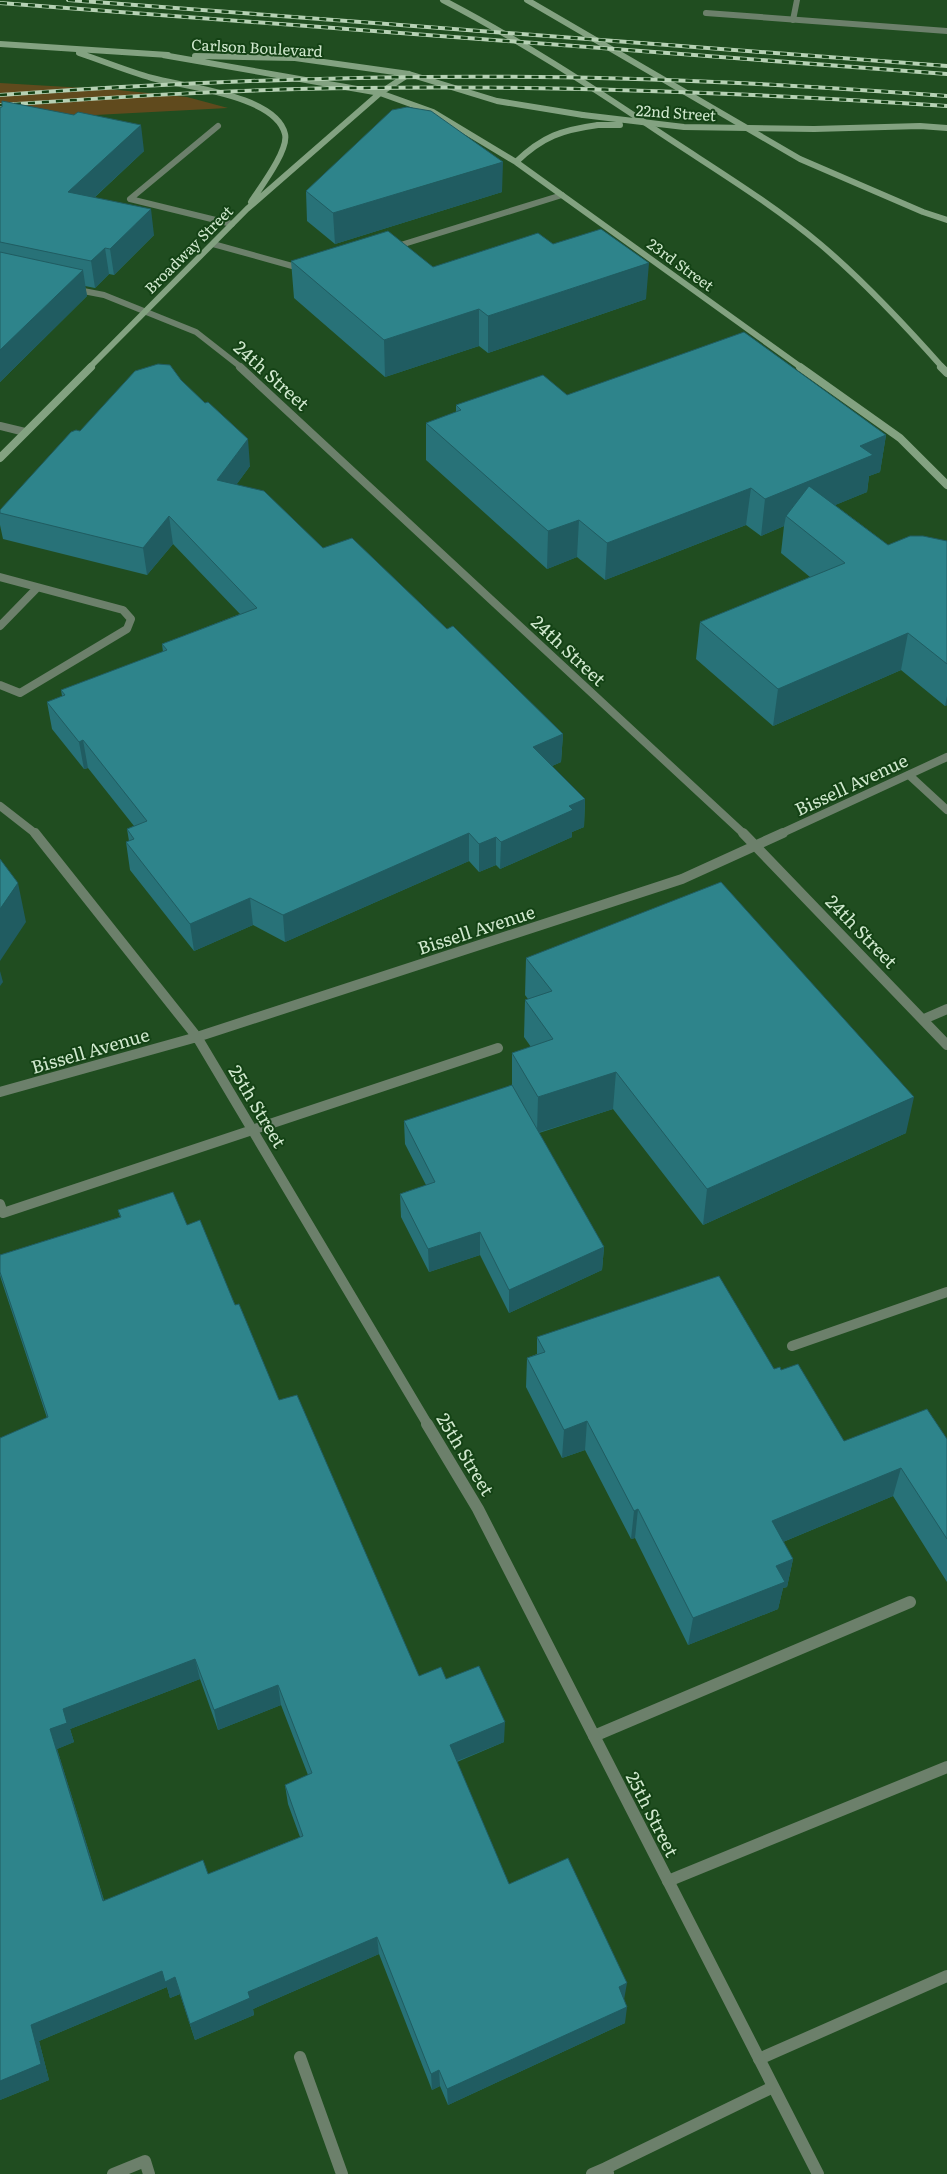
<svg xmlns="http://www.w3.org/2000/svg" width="947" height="2174" viewBox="0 0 947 2174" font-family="Literata,serif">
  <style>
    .green { fill: #604a1d }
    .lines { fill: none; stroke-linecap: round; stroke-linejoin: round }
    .lane-far3 { stroke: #6c806b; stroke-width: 6 }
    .lane-far2 { stroke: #6c806b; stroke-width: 8 }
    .lane-far1 { stroke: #6c806b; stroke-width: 10 }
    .lane { stroke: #6c806b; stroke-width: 12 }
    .street-far3 { stroke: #6c806b; stroke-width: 6 }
    .street-far2 { stroke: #6c806b; stroke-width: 8 }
    .street-far1 { stroke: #6c806b; stroke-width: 10 }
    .street { stroke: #6c806b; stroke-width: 12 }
    .secondary-far1 { stroke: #83a281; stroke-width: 6 }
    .secondary { stroke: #83a281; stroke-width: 8 }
    .rail-casing { stroke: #b6d1b4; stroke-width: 4 }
    .rail { stroke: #144215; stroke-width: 2.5; stroke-dasharray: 7; stroke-linecap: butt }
    .secondary-bridge { stroke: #83a281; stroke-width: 6 }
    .wall { fill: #287278; fill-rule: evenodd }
    .shaded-wall { fill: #205c61 }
    .building { fill: #2e848b; stroke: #205c61; fill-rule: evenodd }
    .labels { text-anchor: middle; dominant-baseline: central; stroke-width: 4; stroke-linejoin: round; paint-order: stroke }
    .far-street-label { font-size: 15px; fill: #d0e8ce; stroke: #144215 }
    .street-label { font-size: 18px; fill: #d0e8ce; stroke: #144215 }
  </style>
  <rect width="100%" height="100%" fill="#204d20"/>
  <path class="green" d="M0,83L118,90L187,97L228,108L0,120Z"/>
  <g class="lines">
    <path class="lane-far3" d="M793,20L797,0
      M218,126L130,199L232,224
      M213,244L303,269
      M391,248L562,195"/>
    <path class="lane-far2" d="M0,426L25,432
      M0,577L123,610L131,619L127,629L20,693L0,685
      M0,626L37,588
      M909,775L947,810"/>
    <path class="lane-far1" d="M924,1019L947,1009
      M0,1204L3,1213L498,1048
      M792,1346L947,1292"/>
    <path class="lane" d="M594,1736L910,1602
      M668,1881L947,1767
      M300,2057L342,2174
      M759,2059L947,1976
      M606,2168L773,2087
      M113,2174L145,2161L149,2174
      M592,2174L606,2168L608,2173"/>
    <path class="street-far3" d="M706,13L947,31
      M73,289L104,295L196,332L242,368"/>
    <path class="street-far2" d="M240,367L744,834
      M0,806L36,834
      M780,834L947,757"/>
    <path class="street-far1" d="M35,833L197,1037L428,1425
      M743,833L947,1045
      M0,1092L197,1037L682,879L783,833"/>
    <path class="street" d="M427,1424L478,1509L818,2174"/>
    <path class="secondary-far1" d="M443,0C518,39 589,85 659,132C713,168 770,202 820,244C865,282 904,324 943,368
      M527,0L800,159L923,212L947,220
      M0,44L168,55
      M79,53C103,61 127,71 152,78C184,87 276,95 285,134C289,150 260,188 251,202
      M163,55L380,93L433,112L516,162L802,368
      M195,56L295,58L409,74L497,101L583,115
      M814,129L920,126L947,128
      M516,162C543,136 562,130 598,125
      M89,368L247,209L380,93L409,74"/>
    <path class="secondary" d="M800,367L900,438L947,485
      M941,367L947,373
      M0,458L91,367"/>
    <defs>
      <path id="rail" d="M68,0L947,66
        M0,3L947,74
        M0,95C179,82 358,75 538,77C674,78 811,86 947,96
        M0,105C119,97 238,89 357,88C554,85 750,93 947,106"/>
    </defs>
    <use href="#rail" class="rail-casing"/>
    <use href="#rail" class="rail"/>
    <path class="secondary-bridge" d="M583,115L684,127L814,129
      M598,125H620"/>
  </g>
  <path class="wall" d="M0,107L144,151L94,198L154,235L114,275L109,274L95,288L85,286L87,296L0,382Z
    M306,191L502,192L335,244L307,221Z
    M553,244L646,299L488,353L479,346L385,377L294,298L291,261L433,267Z
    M181,380L250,466L236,485L323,548L447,629L563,734L561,762L552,766L585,799L584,827L572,832V837L500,869L496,865L479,872L469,861L285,942L253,925L194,951L130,870L126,842L129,841L127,829L134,826L88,768L84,769L52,729L47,702L62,696L61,690L163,652L162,644L240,614L173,544L147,575L3,539L0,525V510L80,431Z
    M567,395L886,435L880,472L869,476L867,492L835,505L888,545L947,541V705L945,706L901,670L773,726L696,659L700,622L810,577L781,553L784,526L761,536L746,525L605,580L577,557L547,569L426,460V423L456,412V405Z
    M526,958L906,1133L703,1225L613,1109L539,1133L604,1247L602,1270L509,1313L480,1255L429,1272L401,1217L400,1194L426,1185L405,1144L404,1121L512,1085V1053L531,1047L524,1037L525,1000L528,999L525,995Z
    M118,1210L187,1225L235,1305L279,1400L419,1676L446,1679L504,1742L457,1762L509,1884L624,2000L625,2023L448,2105L440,2086L432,2090L379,1954L253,2009L254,2015L195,2040L180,1994L170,1998L167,1987L39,2041L49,2080L0,2100V1438L47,1418L1,1279L0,1275V1255L120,1217ZM200,1679L218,1730L281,1705L308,1775L285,1785L288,1804L300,1837L208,1874L104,1900L57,1749L74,1742L70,1729Z
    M537,1337L774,1369L781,1370L844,1441L947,1439V1582L893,1496L783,1542L793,1559L787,1587L783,1588L778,1609L688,1645L635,1538L631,1539L585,1450L562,1458L526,1387L527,1358L537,1354Z"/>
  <path class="shaded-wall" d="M141,125L144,151L72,218L68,192Z
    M503,162L502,192L335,244L333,213Z
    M151,209L154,235L114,275L110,249Z
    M105,248L109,274L95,288L91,261Z
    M649,263L646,299L488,353V316Z
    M83,270L87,296L0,382V350Z
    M479,309V346L385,377L384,340Z
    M886,435L880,472L869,476L867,492L794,522L786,516L784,526L761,536L765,499L860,446Z
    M248,439L250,466L220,507L217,480Z
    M751,488L746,525L605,580L607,543Z
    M169,516L173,544L147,575L143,548Z
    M579,520L577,557L547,569L548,531Z
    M908,633L901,670L773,726L778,689Z
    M947,696V705L945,706Z
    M563,734L561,762L532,775L533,747Z
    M83,740L88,768L84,769L79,742Z
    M585,799L584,827L572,832V837L500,869L501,842L569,806Z
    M469,833V861L285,942L283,915Z
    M496,837V865L479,872V844Z
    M18,883L26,922L0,961V909Z
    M250,898L253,925L194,951L190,924Z
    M0,971L3,982L0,986Z
    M616,1072L613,1109L537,1133L538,1097Z
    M914,1097L906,1133L703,1225L707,1189Z
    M480,1232V1255L429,1272L428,1249Z
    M604,1247L602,1270L509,1313V1290Z
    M587,1421L585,1450L562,1458L564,1430Z
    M901,1468L893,1496L766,1549L772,1521Z
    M638,1509L635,1538L631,1539L634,1511Z
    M793,1559L787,1587L783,1588L778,1609L688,1645L693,1618L776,1566Z
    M195,1659L200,1679L70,1729L74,1742L57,1749L109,1918L103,1901L50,1729L63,1709Z
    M278,1685L281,1705L218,1730L214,1710Z
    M505,1722L504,1742L450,1764V1745Z
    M377,1937L379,1954L253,2009L254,2015L195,2040L190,2024L248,1992Z
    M162,1971L175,1977L180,1994L170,1998L167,1987L39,2041L49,2080L0,2100V2081L31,2025Z
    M627,1983L624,2000L619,1987Z
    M627,2007L625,2023L448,2105L447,2089Z
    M439,2070L440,2086L432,2090L431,2074Z"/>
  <path class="building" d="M2,101L74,115L78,112L141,125L68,192L151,209L110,249L105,248L91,261L0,242V107H2Z
    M407,107L431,111L503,162L333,213L306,191L392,110Z
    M601,229L649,263L488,316L479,309L384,340L291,261L388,231L433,267L538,233L553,244Z
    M0,252L83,270L0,350Z
    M744,332L886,435L860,446L873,455L765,499L751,488L607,543L579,520L548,531L426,423L461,410L456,405L543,375L567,395Z
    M158,364L170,365L181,380L205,403L208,402L248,439L217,480L264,491L323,548L352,538L447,629L453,626L563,734L533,747L585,799L569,806L573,810L501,842L496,837L479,844L469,833L283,915L250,898L190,924L126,842L134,839L127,829L147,821L83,740L79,742L47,702L65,695L61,690L167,650L162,644L257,608L169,516L143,548L0,513V510L71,432L76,430L80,431L135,371Z
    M809,486L888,545L910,536H923L947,541V664L908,633L778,689L700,622L845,563L786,516Z
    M0,859L18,883L0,909Z
    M721,882L914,1097L707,1189L616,1072L538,1097L512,1053L553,1039L525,1000L552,991L526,958Z
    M512,1085L604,1247L509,1290L480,1232L428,1249L400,1194L435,1182L404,1121Z
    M173,1192L187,1225L200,1220L235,1305L239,1304L279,1400L297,1395L419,1676L441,1667L446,1679L479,1666L505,1722L450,1745L509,1884L568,1858L627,1983L619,1987L627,2007L447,2089L439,2070L431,2074L377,1937L248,1992L250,1998L190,2024L175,1977L165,1982L162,1971L31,2025L41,2064L0,2081V1438L48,1417L0,1272V1255L121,1217L118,1210ZM195,1659L214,1710L278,1685L312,1773L285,1785L303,1836L208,1874L203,1860L103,1901L50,1729L67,1723L63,1709Z
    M719,1276L774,1369L780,1367L781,1370L798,1364L844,1441L927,1409L947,1439V1539L901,1468L772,1521L793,1559L776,1566L785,1582L693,1618L638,1509L634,1511L587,1421L564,1430L527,1358L545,1352L537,1337Z"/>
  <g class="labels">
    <g class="far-street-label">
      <text transform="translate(257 47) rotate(3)">Carlson Boulevard</text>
      <text transform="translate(676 112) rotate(4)">22nd Street</text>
      <text transform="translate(188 249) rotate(-45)">Broadway Street</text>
      <text transform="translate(681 264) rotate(36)">23rd Street</text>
    </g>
    <g class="street-label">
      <text transform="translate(272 375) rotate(42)">24th Street</text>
      <text transform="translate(569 650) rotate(43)">24th Street</text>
      <text transform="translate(851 784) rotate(-25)">Bissell Avenue</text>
      <text transform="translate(476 929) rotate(-18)">Bissell Avenue</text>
      <text transform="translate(862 931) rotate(46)">24th Street</text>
      <text transform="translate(90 1050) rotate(-16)">Bissell Avenue</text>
      <text transform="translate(258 1106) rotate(59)">25th Street</text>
      <text transform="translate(466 1454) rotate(59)">25th Street</text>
      <text transform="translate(653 1814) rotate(63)">25th Street</text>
    </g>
  </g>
</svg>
